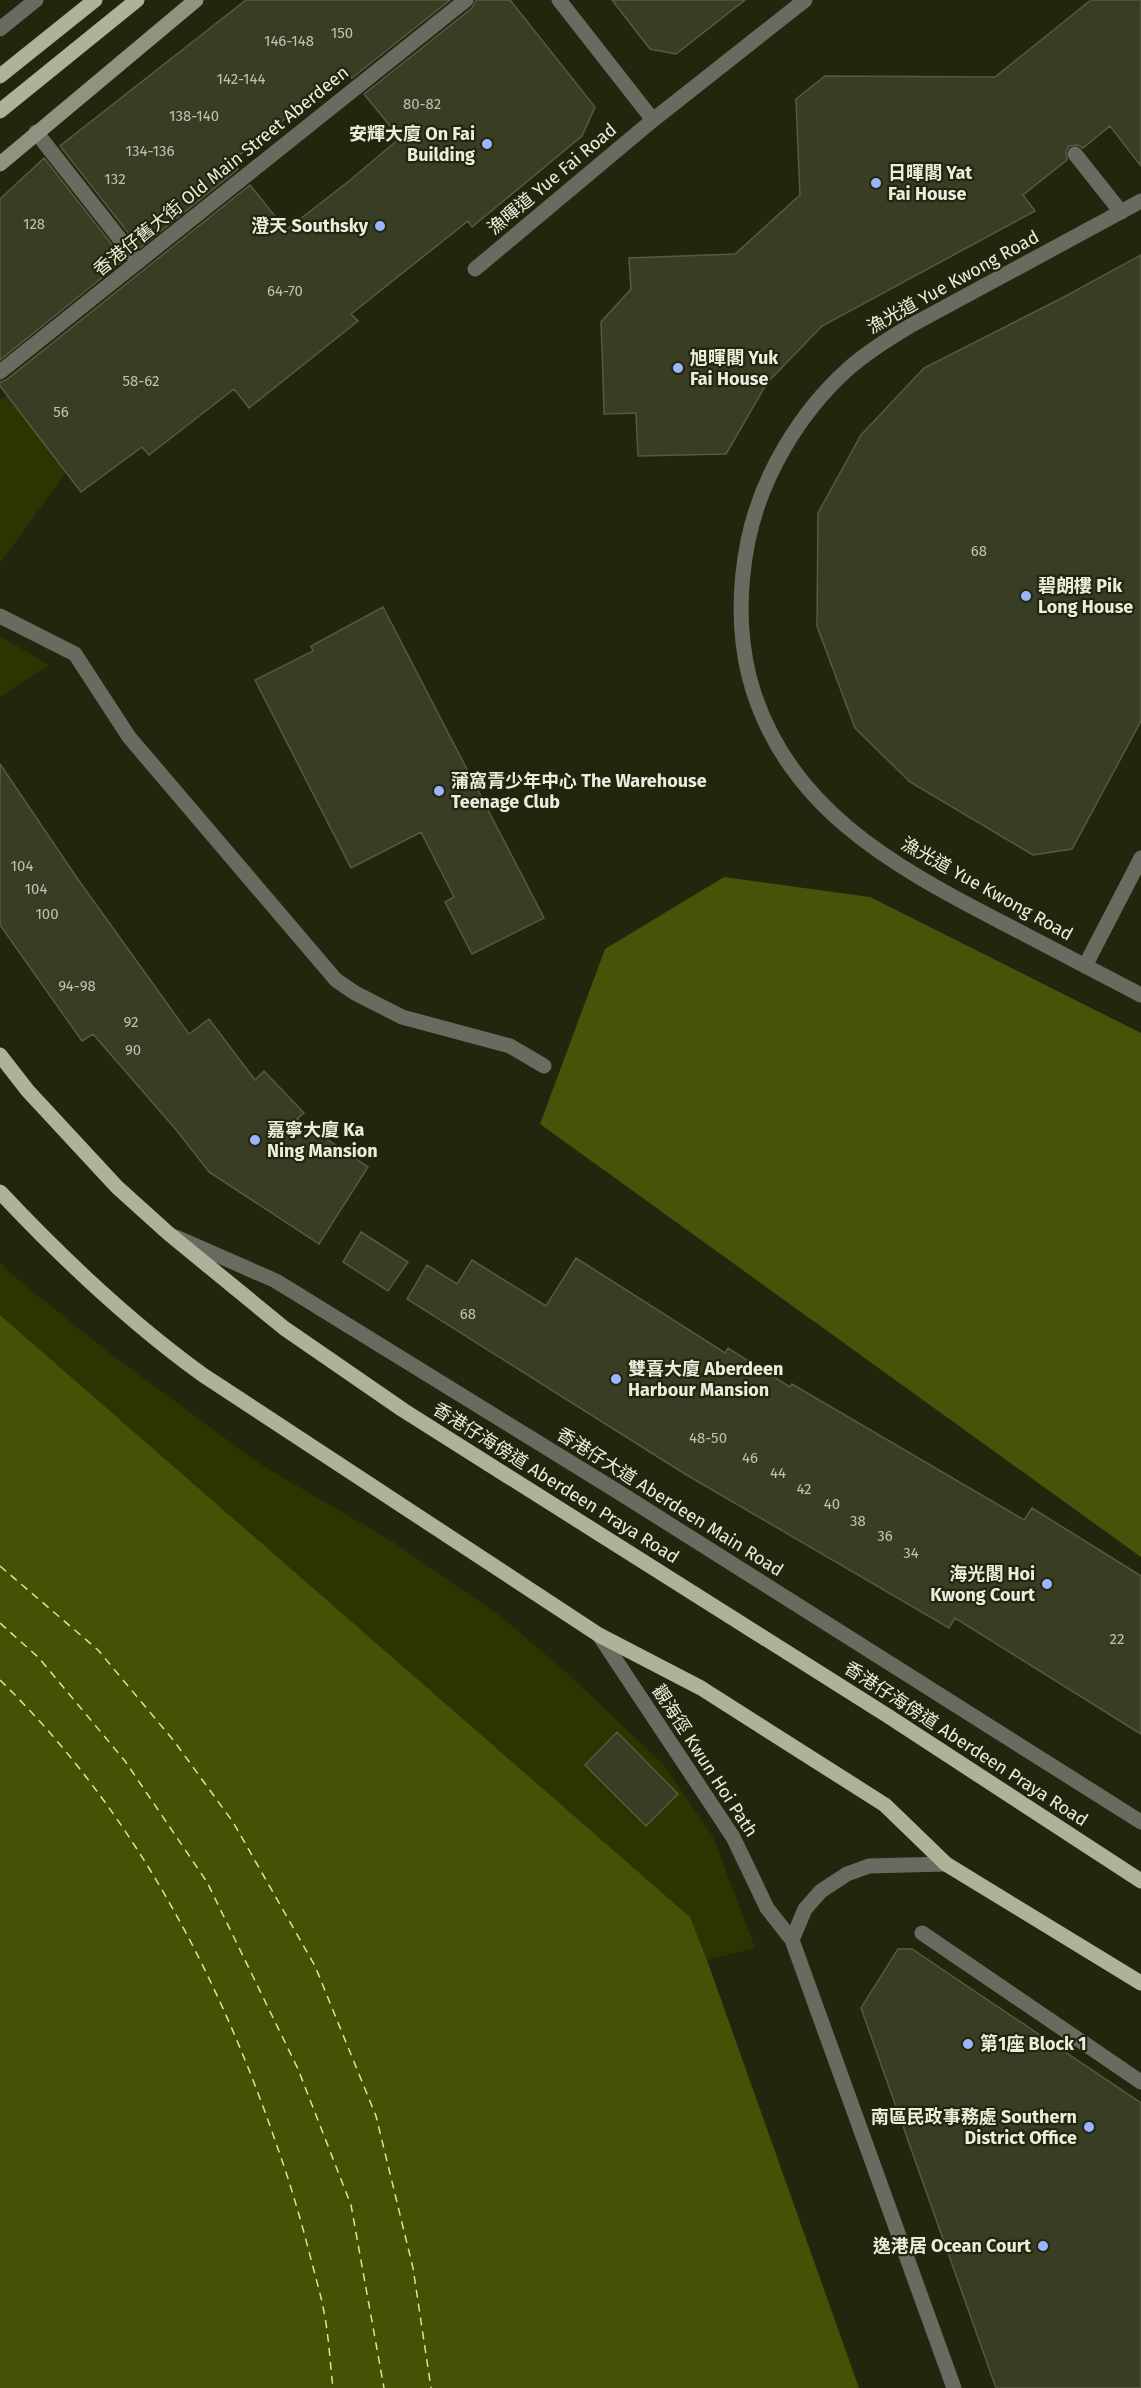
<svg xmlns="http://www.w3.org/2000/svg" width="1141" height="2388" viewBox="0 0 1141 2388" font-family="'Fira Sans','Noto Sans TC',sans-serif">
  <style>
    .green { fill: #2c3400 }
    .forest { fill: #485208 }
    .water { fill: #465105 }
    .lines { fill: none; stroke-linecap: round; stroke-linejoin: round }
    .ferry { stroke: #d7ea8a; stroke-width: 1.5; stroke-dasharray: 8 6; stroke-linecap: butt }
    .building { fill: #383d24; stroke: #555b40; stroke-width: 1.5 }
    .service { stroke: #686b5f; stroke-width: 15 }
    .pedestrian { stroke: #686b5f; stroke-width: 15 }
    .minor { stroke: #686b5f; stroke-width: 15 }
    .tertiary { stroke: #686b5f; stroke-width: 15 }
    .secondary { stroke: #8f9380; stroke-width: 15 }
    .primary { stroke: #adb399; stroke-width: 15 }
    .poi-dot { fill: #9ab5fd; stroke: #22260d; stroke-width: 2 }
    .labels { text-anchor: middle; dominant-baseline: central; stroke-width: 4.5; stroke-linejoin: round; paint-order: stroke }
    .number-label { font-size: 15px; fill: #bec2b0 }
    .poi-label { font-size: 18px; font-weight: bold; fill: #eaeede; stroke: #22260d; text-anchor: start }
    .street-label { font-size: 18px; fill: #eaeede; stroke: #22260d }
  </style>
  <rect width="100%" height="100%" fill="#22260d"/>
  <path class="green" d="M7,395L66,473L0,563V401Z
    M0,636L49,665L0,697Z
    M0,1262L10,1273L107,1351L261,1465L390,1540L498,1614L567,1673L664,1765L713,1837L755,1948L707,1960L690,1917L0,1315Z"/>
  <path class="forest" d="M724,877L870,897L1141,1033V1557L540,1124L605,949Z"/>
  <path class="water" d="M0,1315L690,1917L707,1960L859,2388H0Z"/>
  <g class="lines">
    <path class="ferry" d="M0,1566L98,1650L174,1741L233,1822L315,1966L376,2116L413,2268L431,2388
      M0,1623L39,1658L125,1761L207,1882L298,2069L351,2205L384,2388
      M0,1680C132,1809 218,1973 277,2146C291,2185 302,2224 312,2263C316,2279 321,2295 324,2312C329,2337 330,2363 333,2388"/>
  </g>
  <path class="building" d="M246,0H450L352,78L346,71L300,107L232,161L238,169L140,248L60,146Z
    M476,0H510L595,107L582,136L472,227L468,221L351,314L358,321L249,408L234,389L149,455L142,447L81,492L0,386V382L6,380L250,185L286,230L349,181L400,138L364,94L472,8Z
    M612,0H745L676,54L650,49Z
    M1091,0H1141V166L1110,126L1083,148L1078,145L1069,146L1066,151L1067,160L1023,195L1035,211L822,326L767,383L726,454L638,456L636,413L604,414L603,376L601,322L631,289L629,258L735,254L800,195L796,99L825,76L995,77Z
    M44,158L124,260L0,360V199Z
    M1141,255V721L1072,849L1033,855L910,782L855,728L817,626L818,513L861,435L924,368L1062,298Z
    M383,607L544,918L472,954L445,902L454,897L421,832L351,868L255,680L313,651L311,646Z
    M0,764L77,878L189,1034L209,1019L255,1080L264,1071L304,1113L297,1119L368,1167L319,1244L209,1172L178,1132L93,1034L82,1041L0,925Z
    M361,1232L408,1262L388,1291L343,1262Z
    M576,1258L725,1353L728,1348L790,1387L792,1384L1024,1520L1032,1508L1141,1576V1734L955,1618L949,1628L685,1474L407,1299L427,1265L457,1284L472,1260L546,1306Z
    M617,1732L678,1794L646,1826L585,1765Z
    M898,1949H912L1141,2103V2388H996L861,2008Z"/>
  <g class="lines">
    <path class="service" d="M1075,154L1121,212
      M0,616L75,654L129,737L336,980L355,993L402,1017L510,1046L544,1066
      M1085,966L1141,858"/>
    <path class="pedestrian" d="M36,132L138,262
      M922,1933L1141,2082"/>
    <path class="minor" d="M559,0L653,120
      M0,29L36,0
      M475,269L653,120L805,0
      M0,372L466,0
      M176,1237L276,1281L620,1493L1141,1822
      M599,1635L733,1837L767,1908L792,1940L954,2388
      M792,1940L805,1909L821,1891L847,1874L869,1866L946,1864"/>
    <path class="tertiary" d="M1141,201L910,326C888,339 867,352 848,369C799,413 761,477 748,541C739,586 738,631 749,676C782,806 893,866 1003,923C1049,947 1095,971 1141,995"/>
    <path class="secondary" d="M0,164L196,0"/>
    <path class="primary" d="M0,76L95,0
      M0,111L137,0
      M0,1055L28,1091L117,1187L168,1233L284,1328L403,1410L888,1716L1141,1881
      M0,1192C63,1259 128,1321 203,1375L599,1635L701,1688L885,1805L946,1864L1141,1983"/>
  </g>
  <g class="poi-dot">
    <circle cx="487" cy="144" r="6"/>
    <circle cx="876" cy="183" r="6"/>
    <circle cx="380" cy="226" r="6"/>
    <circle cx="678" cy="368" r="6"/>
    <circle cx="1026" cy="596" r="6"/>
    <circle cx="439" cy="791" r="6"/>
    <circle cx="255" cy="1140" r="6"/>
    <circle cx="616" cy="1379" r="6"/>
    <circle cx="1047" cy="1584" r="6"/>
    <circle cx="968" cy="2044" r="6"/>
    <circle cx="1089" cy="2127" r="6"/>
    <circle cx="1043" cy="2246" r="6"/>
  </g>
  <g class="labels">
    <g class="number-label">
      <text x="342" y="33">150</text>
      <text x="289" y="41">146-148</text>
      <text x="241" y="79">142-144</text>
      <text x="422" y="104">80-82</text>
      <text x="194" y="116">138-140</text>
      <text x="150" y="151">134-136</text>
      <text x="115" y="179">132</text>
      <text x="34" y="224">128</text>
      <text x="285" y="291">64-70</text>
      <text x="141" y="381">58-62</text>
      <text x="61" y="412">56</text>
      <text x="979" y="551">68</text>
      <text x="22" y="866">104</text>
      <text x="36" y="889">104</text>
      <text x="47" y="914">100</text>
      <text x="77" y="986">94-98</text>
      <text x="131" y="1022">92</text>
      <text x="133" y="1050">90</text>
      <text x="468" y="1314">68</text>
      <text x="708" y="1438">48-50</text>
      <text x="750" y="1458">46</text>
      <text x="778" y="1473">44</text>
      <text x="804" y="1489">42</text>
      <text x="832" y="1504">40</text>
      <text x="858" y="1521">38</text>
      <text x="885" y="1536">36</text>
      <text x="911" y="1553">34</text>
      <text x="1117" y="1639">22</text>
    </g>
    <g class="poi-label">
      <text x="475" y="134" text-anchor="end">安輝大廈 On Fai<tspan x="475" dy="21">Building</tspan></text>
      <text x="888" y="173">日暉閣 Yat<tspan x="888" dy="21">Fai House</tspan></text>
      <text x="368" y="226" text-anchor="end">澄天 Southsky</text>
      <text x="690" y="358">旭暉閣 Yuk<tspan x="690" dy="21">Fai House</tspan></text>
      <text x="1038" y="586">碧朗樓 Pik<tspan x="1038" dy="21">Long House</tspan></text>
      <text x="451" y="781">蒲窩青少年中心 The Warehouse<tspan x="451" dy="21">Teenage Club</tspan></text>
      <text x="267" y="1130">嘉寧大廈 Ka<tspan x="267" dy="21">Ning Mansion</tspan></text>
      <text x="628" y="1369">雙喜大廈 Aberdeen<tspan x="628" dy="21">Harbour Mansion</tspan></text>
      <text x="1035" y="1574" text-anchor="end">海光閣 Hoi<tspan x="1035" dy="21">Kwong Court</tspan></text>
      <text x="980" y="2044">第1座 Block 1</text>
      <text x="1077" y="2117" text-anchor="end">南區民政事務處 Southern<tspan x="1077" dy="21">District Office</tspan></text>
      <text x="1031" y="2246" text-anchor="end">逸港居 Ocean Court</text>
    </g>
    <g class="street-label">
      <text transform="translate(221 171) rotate(-39)">香港仔舊大街 Old Main Street Aberdeen</text>
      <text transform="translate(552 179) rotate(-40)">漁暉道 Yue Fai Road</text>
      <text transform="translate(953 282) rotate(-29)">漁光道 Yue Kwong Road</text>
      <text transform="translate(987 889) rotate(29)">漁光道 Yue Kwong Road</text>
      <text transform="translate(556 1483) rotate(32)">香港仔海傍道 Aberdeen Praya Road</text>
      <text transform="translate(670 1502) rotate(32)">香港仔大道 Aberdeen Main Road</text>
      <text transform="translate(966 1744) rotate(33)">香港仔海傍道 Aberdeen Praya Road</text>
      <text transform="translate(705 1761) rotate(57)">觀海徑 Kwun Hoi Path</text>
    </g>
  </g>
</svg>
